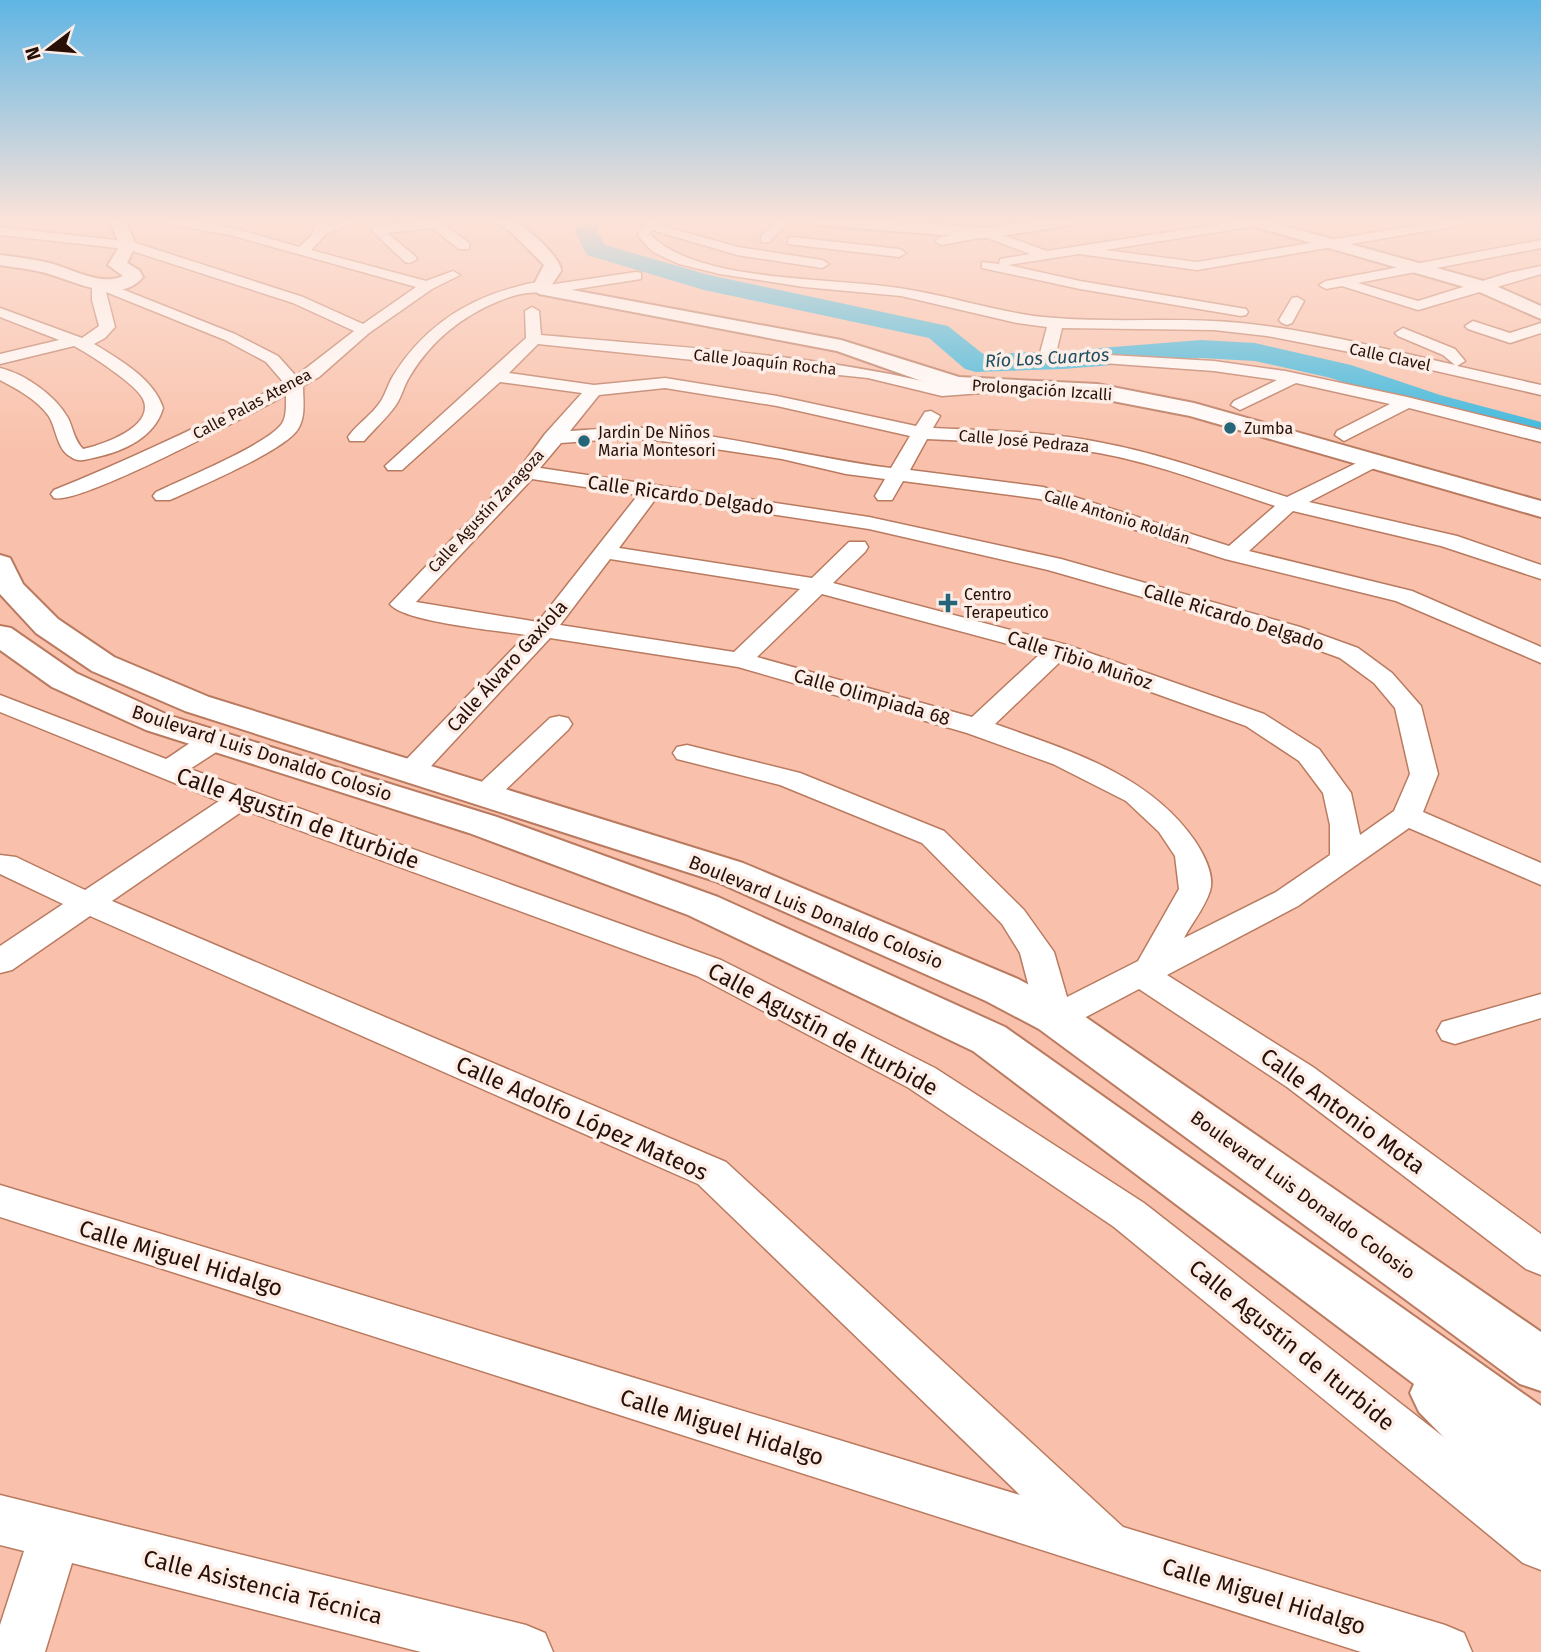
<svg xmlns="http://www.w3.org/2000/svg" width="1541" height="1652" viewBox="0 0 1541 1652" font-family="'Fira Sans',sans-serif">
  <style>
    .lines { fill: none; stroke-linecap: round; stroke-linejoin: round }
    .river { fill: #32b7df; fill-rule: evenodd }
    .street-casing { stroke: #b97a60; stroke-width: 3 }
    .secondary-casing { stroke: #b97a60; stroke-width: 4 }
    .highway-casing { stroke: #b97a60; stroke-width: 4 }
    .street { fill: #fff; fill-rule: evenodd }
    .secondary { fill: #fff; fill-rule: evenodd }
    .highway { fill: #fff; fill-rule: evenodd }
    .poi-dot { fill: #25657a; stroke: #fcede7; stroke-width: 2.5 }
    .labels { text-anchor: middle; dominant-baseline: central; stroke-width: 7; stroke-linejoin: round; paint-order: stroke }
    .far-street-label { font-size: 16px; fill: #281006; stroke: #fcede7 }
    .far-poi-label { font-size: 16px; fill: #281006; stroke: #fcede7; text-anchor: start }
    .far-water-label { font-size: 18px; font-style: italic; fill: #1b4f60; stroke: #fcede7 }
    .street-label { font-size: 19px; fill: #281006; stroke: #fcede7 }
    .near-street-label { font-size: 23px; fill: #281006; stroke: #fcede7 }
  </style>
  <rect width="100%" height="100%" fill="#f9c1ab"/>
  <g class="lines">
    <path class="river" d="M580,220H602L597,231L605,245L709,275L948,326L983,354L1063,351L1201,340L1255,343L1351,365L1440,395L1541,422V442L1418,409L1331,378L1255,361L1201,358L1063,369L976,372L965,369L929,338L704,290L587,255L575,231Z"/>
    <defs>
      <path id="street" d="M161,220C207,218 254,234 299,247L312,235L316,224L312,220H327L328,225L344,220H361L326,234L311,250L426,281L453,271L460,275L432,289L369,333L319,377L303,386C303,400 306,416 298,429C286,450 196,488 170,500H156L153,496L156,492C183,479 263,446 280,426C287,419 286,405 286,395C252,413 81,505 54,498L51,494L54,490C133,458 209,422 284,383L266,362L225,340L106,292L115,327L105,338L94,344C119,359 154,379 163,408C155,437 124,451 97,457C88,459 79,463 71,457C56,449 57,428 48,415C36,399 17,389 0,380V368C25,374 55,395 68,418C73,428 74,440 83,449C101,445 156,427 143,399C136,384 89,354 74,346L0,364V354L59,340L0,317V308L82,338L99,326L92,300V284L99,280L235,334L278,356L296,376L354,331L293,303L126,249L0,235V227L133,242L303,297L363,324L416,287L230,235L167,224Z
        M433,220H447L443,224L469,243V249H459L432,228L387,233L415,256L417,259L410,263L405,262L371,230L377,226Z
        M646,220H659L656,224L738,247L822,260L829,264L822,268L737,255L652,230L650,234C696,284 839,277 905,289C956,297 1005,315 1056,318C1118,323 1180,317 1241,323C1313,330 1384,349 1455,365L1443,355L1398,336L1395,333L1403,328L1455,349L1465,361L1457,366L1541,385V395L1370,356L1267,336L1214,330L1062,328L1056,353L1048,358L1040,353L1047,327L1017,323L901,296L804,287L720,274L679,264L653,252L640,238L638,235Z
        M778,220H791L769,242H761V236Z
        M876,220H903L872,228L866,224Z
        M1247,220H1274L1268,224L1105,250L1197,262L1449,220H1475L1469,224L1197,270L1079,254L1008,265L1080,281L1246,309L1248,312L1246,315L1241,316L1080,289L982,268V262L999,264L1000,259L1030,254L985,237L941,245L935,241L941,237L986,229L1047,251Z
        M793,237L899,249L906,253L899,257L788,244V238Z
        M1541,240V248L1358,283L1418,301L1508,273L1541,266V274L1418,310L1342,286L1326,289L1319,285L1326,281Z
        M636,272L641,273V279L545,294C530,290 514,295 499,301C462,316 431,341 410,376C404,385 402,396 396,405C387,418 374,429 364,441H350L348,437C357,424 372,415 381,401C386,393 388,384 393,376C421,331 461,302 512,288C523,285 539,279 548,285Z
        M1297,297L1304,301L1292,323L1287,325L1282,323L1279,320L1292,298Z
        M532,307L539,311L541,335C672,347 804,353 932,383C949,387 994,376 1003,387L995,392L942,396L868,378L538,344L509,373L594,385L665,378L777,396L916,426L925,412L931,411L940,416L933,428C990,431 1048,431 1103,443C1166,455 1227,478 1287,497L1371,456L1378,458L1381,462L1378,466L1309,502L1457,536L1541,565V579L1441,546L1293,511L1249,551L1412,591L1541,647V663L1396,601L1225,559L1040,499L903,481L892,500H878L875,496L885,479L846,474L782,459L655,440L615,439L561,443L540,468L869,517L1061,559L1300,627L1358,648L1392,673L1421,706L1438,774L1423,812L1541,863V885L1409,828L1298,906L1167,975L1313,1067L1541,1234V1275L1526,1269L1287,1087L1139,989L1067,1027L1055,1030L1043,1027L1037,1018L1020,953L1002,924L922,843L780,785L677,759L673,753L677,747L687,745L800,773L944,831L1024,910L1054,952L1067,997L1138,961L1179,889L1175,856L1159,832L1126,801L1053,764L967,733L738,667L550,638L420,778L410,780L400,778L396,772L400,766L526,635C501,631 403,622 390,604L520,468L545,434L582,393L500,382L402,470H388L385,466L526,338L525,311ZM665,388L777,406L910,436L891,468C813,458 736,437 657,429C628,426 599,429 570,431L599,395ZM927,439C985,442 1042,443 1099,453C1159,464 1217,487 1275,506L1229,546L1043,487L910,470ZM532,479L638,495L538,622L416,602ZM657,497L869,529L1048,570L1282,637L1340,658L1374,683L1395,708L1410,774L1394,811L1360,835L1351,793L1319,749L1264,714L1067,645L833,583L865,552L868,547L865,542H849L812,578L619,548ZM610,559L800,589L734,652L560,625ZM822,594L1041,653L972,717L757,657ZM1062,660L1246,726L1299,761L1323,793L1330,825V855L1276,892L1184,938C1192,923 1205,907 1210,891C1215,875 1203,853 1195,841C1149,774 1068,750 995,724Z
        M1473,321L1510,333L1541,323V333L1510,343L1468,329L1465,326Z
        M1109,355L1214,361L1285,371L1407,397L1541,430V442L1409,408L1344,441L1335,435L1337,431L1390,404L1296,383L1240,410L1231,405L1234,401L1277,380L1214,371L1103,363L1101,360L1103,357Z
        M0,695L166,759C184,748 202,730 224,735L228,741L224,747L190,769L721,960L935,1068L1144,1203L1541,1513V1570L1523,1563L1114,1227L909,1088L697,976L244,810L112,901L726,1162L1123,1527L1445,1625L1464,1633L1472,1652H1361L0,1217V1185L1020,1495L698,1184L90,916L12,970L0,973V946L63,904L0,874V855L16,857L85,890L219,801L0,712Z
        M559,716L568,718L572,724L568,730L495,800L485,803L475,800L471,794L475,788L550,718Z
        M1541,994V1018L1455,1044L1442,1040L1437,1031L1442,1022Z
        M0,1495L526,1625L545,1633L553,1652H421L72,1563L45,1652H0V1625L24,1551L0,1545Z"/>
      <path id="secondary" d="M109,220H125L136,245L127,263L139,270L143,277C120,305 76,282 49,274C33,269 16,268 0,265V255C16,257 33,259 49,263C71,268 101,287 123,276L108,265L120,245Z
        M491,220C498,220 507,219 513,221C526,225 562,259 561,271L551,286L841,340L959,377L1097,384L1194,403L1541,501V517L1190,416L1097,398L959,391L930,384L837,351L539,294L533,286L544,265L510,231Z
        M806,220H873L986,228L1042,220H1080L1072,225L986,238L814,225Z
        M1240,220H1264L1487,282L1541,306V319L1475,290L1242,223Z"/>
      <path id="highway" d="M0,555L10,558L23,584L58,619L114,657L209,697L743,863L1018,979L1071,1007L1541,1332V1391L1520,1384L1039,1029L986,1001L715,881L185,711L92,671L36,633L0,594Z
        M0,626L11,628L76,673L170,716L497,817L718,897L1005,1027L1541,1406V1534L1518,1525L1480,1474L1419,1412L1410,1393L1414,1384L973,1051L688,915L469,833L146,730L52,687L0,650Z"/>
    </defs>
    <use href="#street" class="street-casing"/>
    <use href="#secondary" class="secondary-casing"/>
    <use href="#highway" class="highway-casing"/>
    <use href="#street" class="street"/>
    <use href="#secondary" class="secondary"/>
    <use href="#highway" class="highway"/>
  </g>
  <linearGradient id="sky" x2="0" y2="1"><stop stop-color="#5fb5e4"/><stop offset="0.49" stop-color="#fce3d9"/><stop offset="1" stop-color="#fce3d9" stop-opacity="0"/></linearGradient>
  <rect width="1541" height="451" fill="url(#sky)"/>
  <g class="poi-dot">
    <circle cx="1230" cy="428" r="7"/>
    <circle cx="584" cy="441" r="7"/>
    <path d="M944.5 592.5h7v7h7v7h-7v7h-7v-7h-7v-7h7z"/>
  </g>
  <g class="labels">
    <g class="far-street-label">
      <text transform="translate(1390 357) rotate(12)">Calle Clavel</text>
      <text transform="translate(765 362) rotate(6)">Calle Joaquín Rocha</text>
      <text transform="translate(1042 390) rotate(4)">Prolongación Izcalli</text>
      <text transform="translate(252 404) rotate(-28)">Calle Palas Atenea</text>
      <text transform="translate(1024 441) rotate(5)">Calle José Pedraza</text>
      <text transform="translate(486 511) rotate(-47)">Calle Agustín Zaragoza</text>
      <text transform="translate(1117 517) rotate(17)">Calle Antonio Roldán</text>
    </g>
    <g class="far-poi-label">
      <text x="1244" y="428">Zumba</text>
      <text x="598" y="432">Jardin De Niños<tspan x="598" dy="18">Maria Montesori</tspan></text>
      <text x="964" y="594">Centro<tspan x="964" dy="18">Terapeutico</tspan></text>
    </g>
    <g class="far-water-label">
      <text transform="translate(1047 358) rotate(-3)">Río Los Cuartos</text>
    </g>
    <g class="street-label">
      <text transform="translate(681 495) rotate(8)">Calle Ricardo Delgado</text>
      <text transform="translate(1234 617) rotate(17)">Calle Ricardo Delgado</text>
      <text transform="translate(1080 660) rotate(18)">Calle Tibio Muñoz</text>
      <text transform="translate(507 666) rotate(-48)">Calle Álvaro Gaxiola</text>
      <text transform="translate(872 697) rotate(16)">Calle Olimpiada 68</text>
      <text transform="translate(262 753) rotate(18)">Boulevard Luis Donaldo Colosio</text>
      <text transform="translate(816 912) rotate(22)">Boulevard Luis Donaldo Colosio</text>
      <text transform="translate(1303 1195) rotate(36)">Boulevard Luis Donaldo Colosio</text>
    </g>
    <g class="near-street-label">
      <text transform="translate(298 818) rotate(20)">Calle Agustín de Iturbide</text>
      <text transform="translate(823 1029) rotate(28)">Calle Agustín de Iturbide</text>
      <text transform="translate(1343 1111) rotate(36)">Calle Antonio Mota</text>
      <text transform="translate(582 1118) rotate(24)">Calle Adolfo López Mateos</text>
      <text transform="translate(181 1258) rotate(17)">Calle Miguel Hidalgo</text>
      <text transform="translate(1292 1345) rotate(39)">Calle Agustín de Iturbide</text>
      <text transform="translate(722 1427) rotate(17)">Calle Miguel Hidalgo</text>
      <text transform="translate(263 1587) rotate(14)">Calle Asistencia Técnica</text>
      <text transform="translate(1264 1596) rotate(17)">Calle Miguel Hidalgo</text>
    </g>
  </g>
  <g transform="translate(49 49) rotate(254)" stroke="#fcede7" stroke-width="5" paint-order="stroke">
  <path d="M0-5L12 26L0 18L-12 26Z" fill="#281006"/>
  <text y="-10" font-size="19" font-weight="bold" text-anchor="middle" fill="#281006">N</text>
  </g>
</svg>
